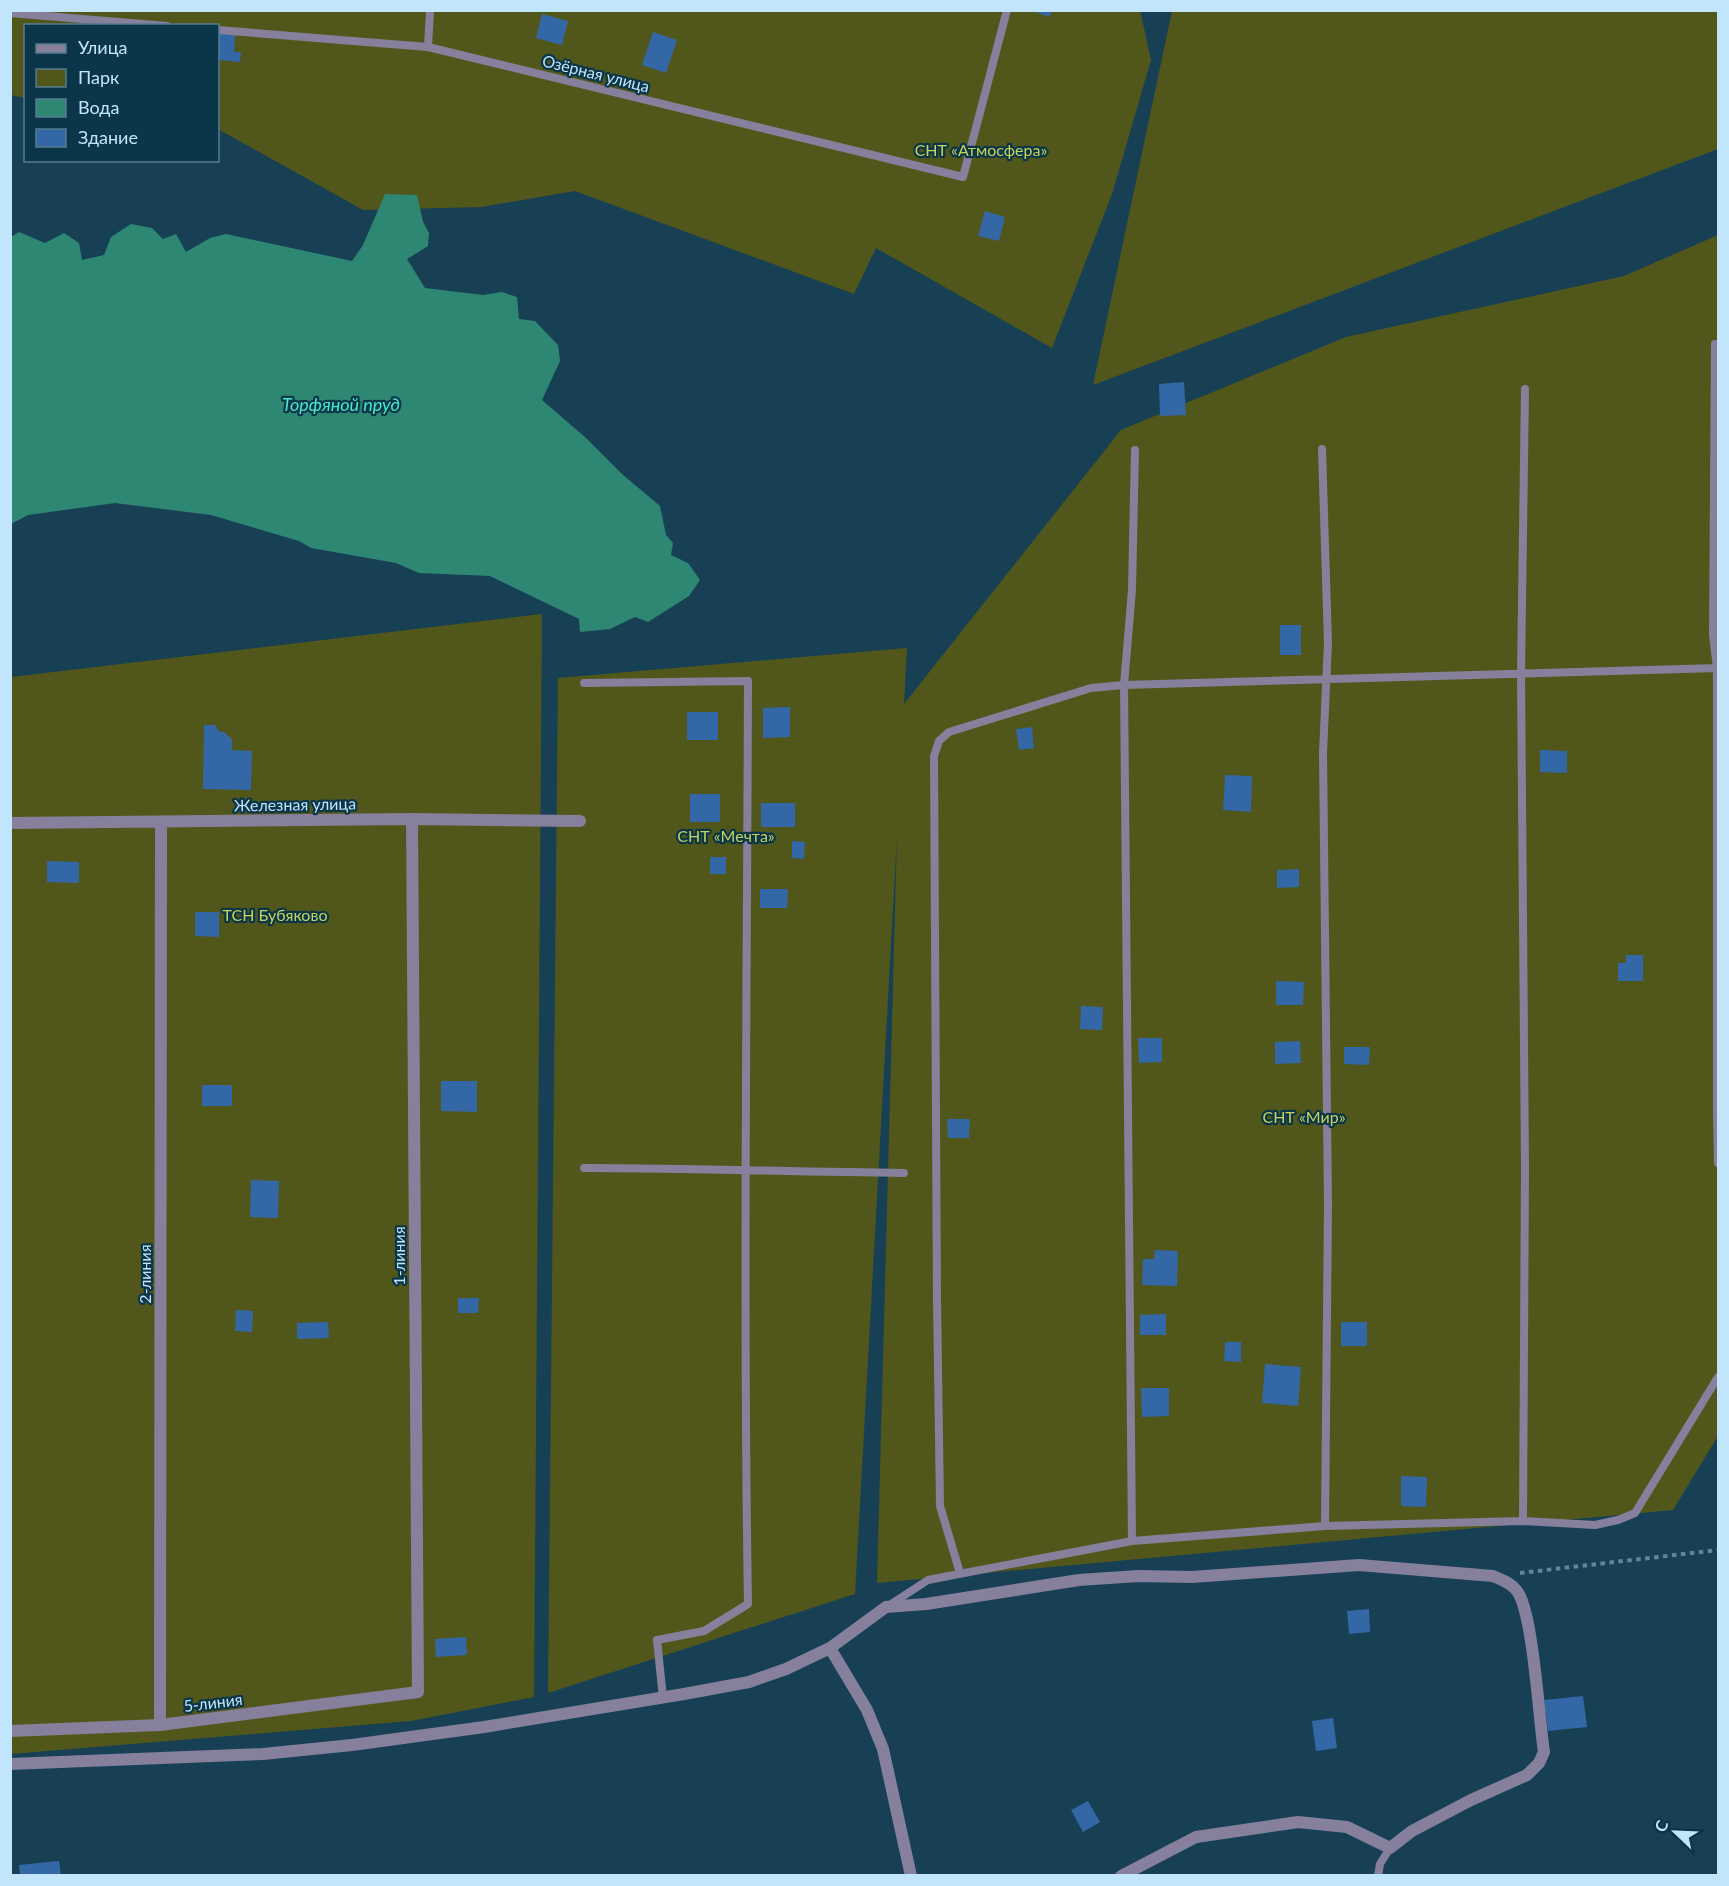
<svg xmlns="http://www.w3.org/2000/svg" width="1729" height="1886" viewBox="0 0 1729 1886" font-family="Lato,sans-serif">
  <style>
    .green { fill: #51571a }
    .water { fill: #2e8773 }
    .building { fill: #3467a5 }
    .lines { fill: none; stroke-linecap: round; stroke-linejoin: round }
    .path { stroke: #5f869c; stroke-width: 4; stroke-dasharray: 4.5 4.5; stroke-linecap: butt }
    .lane { stroke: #86809d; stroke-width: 8 }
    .street { stroke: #86809d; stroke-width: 12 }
    .labels { text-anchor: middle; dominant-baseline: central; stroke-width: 4.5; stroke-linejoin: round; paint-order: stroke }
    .street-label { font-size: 16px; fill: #c1e5fb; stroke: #0b364a }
    .park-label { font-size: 16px; fill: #c6d25c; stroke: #0b364a }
    .water-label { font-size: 18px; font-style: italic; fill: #46eac6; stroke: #0b364a }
  </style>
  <rect width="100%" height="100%" fill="#174055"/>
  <path class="green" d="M1140,10L1151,60L1112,194L1052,348L876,248L854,294L575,191L481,207L363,210L218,129V26H26L25,98L11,95L10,11Z
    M1172,11H1718V149L1093,385Z
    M1718,235V1436L1673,1510L877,1583L897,836L855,1594L548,1693L558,678L907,648L904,704L1121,430L1346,337L1624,276Z
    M542,614L534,1697L411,1721L11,1754V677Z"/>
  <path class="water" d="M385,194L417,195L423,222L429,233L428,246L407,259L425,288L483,295L502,292L517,297L519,319L535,321L558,345L560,361L542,400L586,438L622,474L660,506L666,535L673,543L671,555L688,563L700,580L689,596L648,622L635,617L610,629L580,632L579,619L490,576L419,573L396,563L311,548L299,541L211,515L115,503L28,515L11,524V237L19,232L45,243L64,233L79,243L82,260L104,255L111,237L131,224L152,228L163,239L176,234L186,252L210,238L226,234L352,261L363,245Z"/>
  <path class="building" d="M1029,10H1051L1050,17Z
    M542,14L568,21L562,45L536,38Z
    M653,32L677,40L666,73L642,65Z
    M218,34L235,35L234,52H241L240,62L218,60Z
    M985,211L1005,217L999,241L978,236Z
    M1184,382L1186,415L1160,416L1159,384Z
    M1280,625H1301V655H1280Z
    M790,707V737L763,738V708Z
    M687,712H718V740H687Z
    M204,725H216L218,731L224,732L232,739V750L252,751L251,790L203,789Z
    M1032,727L1034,748L1019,750L1016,729Z
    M1540,750L1567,751V773L1540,772Z
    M1225,775L1252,776L1251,812L1223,810Z
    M690,794H720V822H690Z
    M761,803H795V827H761Z
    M792,841L805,842L804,859L792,858Z
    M710,857H726V874H710Z
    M47,861L79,862V883L47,882Z
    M1299,869V887L1277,888V870Z
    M760,889H788L787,908H760Z
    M195,912H219V937L195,936Z
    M1626,955H1643V981H1618V963H1626Z
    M1276,981L1304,982L1303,1005H1276Z
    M1081,1006L1103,1007L1102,1030L1080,1029Z
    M1138,1038H1162V1062L1139,1063Z
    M1300,1041L1301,1063L1275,1064V1042Z
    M1344,1047H1370L1369,1065L1344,1064Z
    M441,1081H477V1112L441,1111Z
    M202,1085H232V1106H202Z
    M947,1119H970L969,1138H948Z
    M251,1180L279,1181L278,1218L250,1217Z
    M1155,1250L1178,1251L1177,1286L1142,1285L1143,1259H1154Z
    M458,1298H479L478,1313H458Z
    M236,1310L253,1311L252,1332L235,1331Z
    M1166,1314V1335H1140V1315Z
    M328,1322L329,1338L297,1339V1323Z
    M1341,1322H1367V1346H1341Z
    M1225,1342H1241V1362L1224,1361Z
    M1265,1364L1301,1367L1298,1406L1262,1403Z
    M1141,1388H1169V1416L1142,1417Z
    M1401,1476L1427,1477L1426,1507L1401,1506Z
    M1369,1609L1370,1632L1349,1634L1347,1611Z
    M466,1637L467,1655L436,1657L435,1639Z
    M1583,1696L1587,1727L1548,1731L1544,1700Z
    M1333,1718L1337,1748L1316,1751L1312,1721Z
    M1088,1801L1100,1822L1083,1832L1071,1810Z
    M59,1861L61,1876H20L19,1865Z"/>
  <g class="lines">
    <path class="path" d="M1520,1573L1718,1550"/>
    <path class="lane" d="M10,13L167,26
      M218,30L428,47L963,177L1007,10
      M428,47L430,10
      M1715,344L1713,635L1717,668V1116L1718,1163
      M1322,449L1328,643L1323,753L1328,1205L1325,1526
      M584,683L748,681C747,989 743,1297 748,1604L704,1631L657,1640L663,1698
      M584,1168C691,1168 797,1172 904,1173
      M1523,1521L1525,1168L1521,675L1525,389
      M1132,1541L1124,685L1132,590L1135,450
      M960,1573L940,1506L937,1300L934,756L939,741L949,732L1091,688L1124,685L1718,668
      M888,1606L928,1580L1132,1541L1325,1526L1523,1521L1595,1525L1618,1520L1635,1513L1718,1377
      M1378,1876L1380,1864L1390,1848"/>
    <path class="street" d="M10,823L412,819L580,821
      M830,1648L867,1710L883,1749L911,1876
      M160,1725L161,822
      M10,1731L160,1725L418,1692L412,819
      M10,1764L263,1754L352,1745L484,1727L684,1694L749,1682L786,1669L830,1648L886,1607L926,1604L1079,1580L1138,1576L1192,1577L1359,1565L1493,1576C1502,1580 1511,1583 1517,1591C1533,1612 1539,1720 1544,1752L1539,1763L1527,1775L1471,1800L1412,1831L1390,1848L1347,1827L1298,1822L1196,1837L1121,1876"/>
  </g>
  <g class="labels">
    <g class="street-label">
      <text transform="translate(596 73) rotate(14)">Озёрная улица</text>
      <text transform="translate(295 804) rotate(-1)">Железная улица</text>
      <text transform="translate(398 1256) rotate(-90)">1-линия</text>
      <text transform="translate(144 1274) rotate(-90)">2-линия</text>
      <text transform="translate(213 1702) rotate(-7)">5-линия</text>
    </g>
    <g class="park-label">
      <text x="981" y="149">СНТ «Атмосфера»</text>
      <text x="726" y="835">СНТ «Мечта»</text>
      <text x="275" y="914">ТСН Бубяково</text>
      <text x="1304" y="1116">СНТ «Мир»</text>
    </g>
    <g class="water-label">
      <text x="341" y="404">Торфяной пруд</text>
    </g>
  </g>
  <rect width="1729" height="1886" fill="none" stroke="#c1e5fb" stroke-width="24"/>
  <rect x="24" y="24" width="195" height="138" fill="#0b364a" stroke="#547c91" stroke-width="1.5"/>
  <rect x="36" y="44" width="30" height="9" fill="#86809d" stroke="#547c91" stroke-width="1.5"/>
  <text x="78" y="54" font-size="18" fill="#c1e5fb">Улица</text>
  <rect x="36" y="69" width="30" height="18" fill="#51571a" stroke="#547c91" stroke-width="1.5"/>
  <text x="78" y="84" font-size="18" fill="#c1e5fb">Парк</text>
  <rect x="36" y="99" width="30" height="18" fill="#2e8773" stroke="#547c91" stroke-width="1.5"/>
  <text x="78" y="114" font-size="18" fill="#c1e5fb">Вода</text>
  <rect x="36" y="129" width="30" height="18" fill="#3467a5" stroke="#547c91" stroke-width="1.5"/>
  <text x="78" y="144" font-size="18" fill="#c1e5fb">Здание</text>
  <g transform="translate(1675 1832) rotate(293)" stroke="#0b364a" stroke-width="4.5" paint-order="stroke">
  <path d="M0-4.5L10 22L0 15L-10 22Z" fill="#c1e5fb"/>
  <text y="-9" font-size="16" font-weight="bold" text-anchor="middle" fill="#c1e5fb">С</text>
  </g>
</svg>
